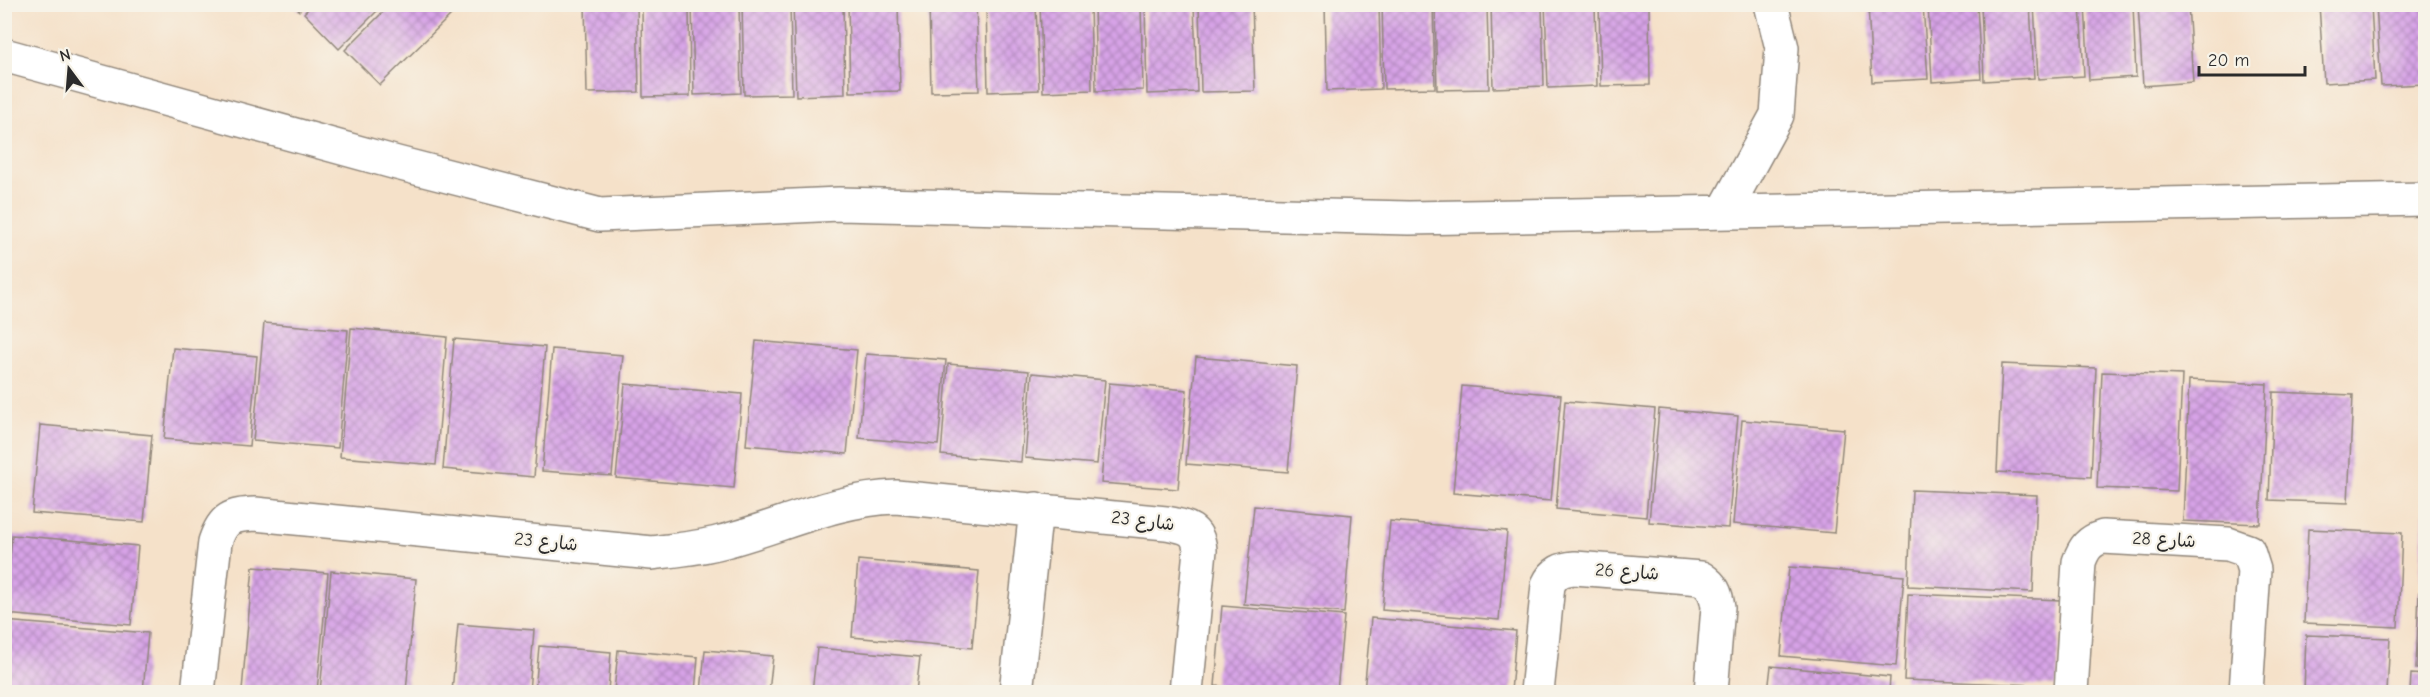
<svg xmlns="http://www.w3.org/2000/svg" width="2430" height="697" viewBox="0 0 2430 697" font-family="'Comic Neue','Playpen Sans Arabic',sans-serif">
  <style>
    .building { fill: url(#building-cross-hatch) }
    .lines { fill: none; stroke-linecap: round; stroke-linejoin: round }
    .minor-casing { stroke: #90867a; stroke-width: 36 }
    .minor { stroke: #fff; stroke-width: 33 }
    .labels { text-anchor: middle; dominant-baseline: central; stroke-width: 4.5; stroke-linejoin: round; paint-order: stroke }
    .street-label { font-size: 18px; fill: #2b2b2b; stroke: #f7f3e8 }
  </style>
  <defs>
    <pattern id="building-cross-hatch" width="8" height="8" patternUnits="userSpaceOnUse" patternTransform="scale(1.5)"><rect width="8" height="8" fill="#d7a3e7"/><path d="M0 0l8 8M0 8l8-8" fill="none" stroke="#af85bb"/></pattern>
  </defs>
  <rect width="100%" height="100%" fill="#f7f3e8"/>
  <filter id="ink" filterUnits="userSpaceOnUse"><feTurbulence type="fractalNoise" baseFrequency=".0167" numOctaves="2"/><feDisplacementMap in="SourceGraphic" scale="12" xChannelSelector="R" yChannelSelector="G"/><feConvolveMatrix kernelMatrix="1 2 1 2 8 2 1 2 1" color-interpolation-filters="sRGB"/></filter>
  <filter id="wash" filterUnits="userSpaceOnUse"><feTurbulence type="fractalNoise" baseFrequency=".008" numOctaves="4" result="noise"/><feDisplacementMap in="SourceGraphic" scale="24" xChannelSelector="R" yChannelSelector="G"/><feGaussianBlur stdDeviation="1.35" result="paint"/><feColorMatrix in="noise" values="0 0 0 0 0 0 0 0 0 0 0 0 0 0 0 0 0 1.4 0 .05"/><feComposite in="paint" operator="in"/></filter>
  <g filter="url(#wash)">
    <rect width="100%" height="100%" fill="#f5e1c9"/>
    <g id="blocks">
      <path class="building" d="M293,4H306L299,11Z
        M313,4H384L339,49L304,13Z
        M391,4H454L458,8L380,85L345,50Z
        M585,4H637L639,92L587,93Z
        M642,4H689L690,96L643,97Z
        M692,4H739L741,93L694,95Z
        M742,4H790L792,94L744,95Z
        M793,4H843L845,94L796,96Z
        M848,4H898L900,91L850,92Z
        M929,4H976L979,91L931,92Z
        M986,4H1036L1039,90L988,92Z
        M1040,4H1090L1092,90L1043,92Z
        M1094,4H1141L1143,90L1096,91Z
        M1145,4H1194L1197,92L1147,94Z
        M1199,4H1252L1255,91L1201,92Z
        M1325,4H1379L1381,89L1327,91Z
        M1382,4H1433L1435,88L1384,89Z
        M1435,4H1487L1489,89L1437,90Z
        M1491,4H1542L1544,86L1493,88Z
        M1545,4H1595L1597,86L1548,88Z
        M1599,4H1649L1650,85L1601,86Z
        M1868,4H1923L1928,79L1872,82Z
        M1928,4H1977L1981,79L1932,82Z
        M1981,4H2030L2034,78L1984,81Z
        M2034,4H2080L2084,76L2038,79Z
        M2085,4H2133L2136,77L2089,80Z
        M2138,4H2188L2193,82L2143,86Z
        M2319,4H2371L2375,80L2324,83Z
        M2376,4H2426V84L2381,86Z
        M264,323L348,330L338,448L253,441Z
        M351,328L447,337L436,465L340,457Z
        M454,339L545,347L534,477L443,469Z
        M756,341L857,350L847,454L746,445Z
        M173,348L257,356L249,446L164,439Z
        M552,349L623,355L612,476L542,471Z
        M866,354L946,360L938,445L859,438Z
        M1196,357L1297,366L1288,472L1186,464Z
        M948,364L1029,371L1021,462L941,455Z
        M2002,364L2096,368L2091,477L1997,472Z
        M2102,372L2182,375L2177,491L2097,488Z
        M1032,373L1105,380L1097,464L1025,458Z
        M2189,380L2267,384L2260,524L2183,521Z
        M1109,383L1187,390L1178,489L1101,483Z
        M625,384L742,394L734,488L616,478Z
        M1462,386L1561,395L1551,501L1453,493Z
        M2273,392L2353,395L2348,503L2269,500Z
        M1565,401L1655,409L1646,517L1556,509Z
        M1659,409L1738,416L1728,528L1649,522Z
        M1742,420L1844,429L1834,533L1733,524Z
        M40,425L152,435L144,522L32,513Z
        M1912,490L2037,495L2033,592L1908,586Z
        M1254,506L1352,515L1344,613L1244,604Z
        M2424,508H2426V582H2420Z
        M1390,521L1507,531L1499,620L1382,610Z
        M2308,529L2402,533L2398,627L2304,623Z
        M12,535L138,546L131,625L5,614Z
        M858,560L979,571L972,648L852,637Z
        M253,567L328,573L317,692L242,690Z
        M1789,567L1904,576L1896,666L1781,656Z
        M331,571L416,579L406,692H320Z
        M2419,592L2426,593V669H2416Z
        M1908,594L2061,600L2057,686L1904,680Z
        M1222,606L1344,616L1337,692H1287L1215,686Z
        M1371,618L1516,631L1511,692H1364Z
        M4,621L148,633L143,692H4Z
        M458,624L534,630L529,692H452Z
        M2306,635L2390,638L2387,692H2304Z
        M539,646L611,652L608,692H535Z
        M817,648L920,657L916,692H812Z
        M618,650L698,657L695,692H614Z
        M705,650L773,656L769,692H701Z
        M1771,666L1890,677L1889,692H1768Z
        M2411,674L2426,675V692H2410Z
        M1918,688L1983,691V692H1918Z"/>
    </g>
  </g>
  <g filter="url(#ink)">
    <use href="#blocks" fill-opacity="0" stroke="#90867a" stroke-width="1.5"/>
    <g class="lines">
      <defs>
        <path id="minor" d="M4,55L397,163L600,215L839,204L1409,218L2426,199
          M1725,210L1777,115L1782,48L1771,4
          M198,692L215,542C223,518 231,515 255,514L652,553C676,550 699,548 721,542C780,527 835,499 896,497L1166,523C1186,527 1198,528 1200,550L1186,692
          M1016,692L1036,509
          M1537,692L1548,585C1554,572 1562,569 1575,568L1701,578C1713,586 1716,593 1718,607L1711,692
          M2071,692L2079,562C2084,548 2089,541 2103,537L2228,544L2248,551L2254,570L2246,692"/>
      </defs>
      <use href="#minor" class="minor-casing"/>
      <use href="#minor" class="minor"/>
    </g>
  </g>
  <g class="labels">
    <g class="street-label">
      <text transform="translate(1143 521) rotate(7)">شارع 23</text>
      <text transform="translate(2164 540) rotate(3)">شارع 28</text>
      <text transform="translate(546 542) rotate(6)">شارع 23</text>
      <text transform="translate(1627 572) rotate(4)">شارع 26</text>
    </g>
  </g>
  <rect width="2430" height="697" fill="none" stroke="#f7f3e8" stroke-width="24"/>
  <g transform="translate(69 69) rotate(344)" stroke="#f7f3e8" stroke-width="4.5" paint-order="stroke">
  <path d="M0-4.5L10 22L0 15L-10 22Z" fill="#2b2b2b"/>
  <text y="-9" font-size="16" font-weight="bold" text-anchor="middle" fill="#2b2b2b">N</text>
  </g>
  <path d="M2199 66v9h106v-9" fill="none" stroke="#2b2b2b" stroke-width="3"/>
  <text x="2208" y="66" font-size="18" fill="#2b2b2b" stroke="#f7f3e8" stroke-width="4.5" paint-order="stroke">20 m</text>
</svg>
